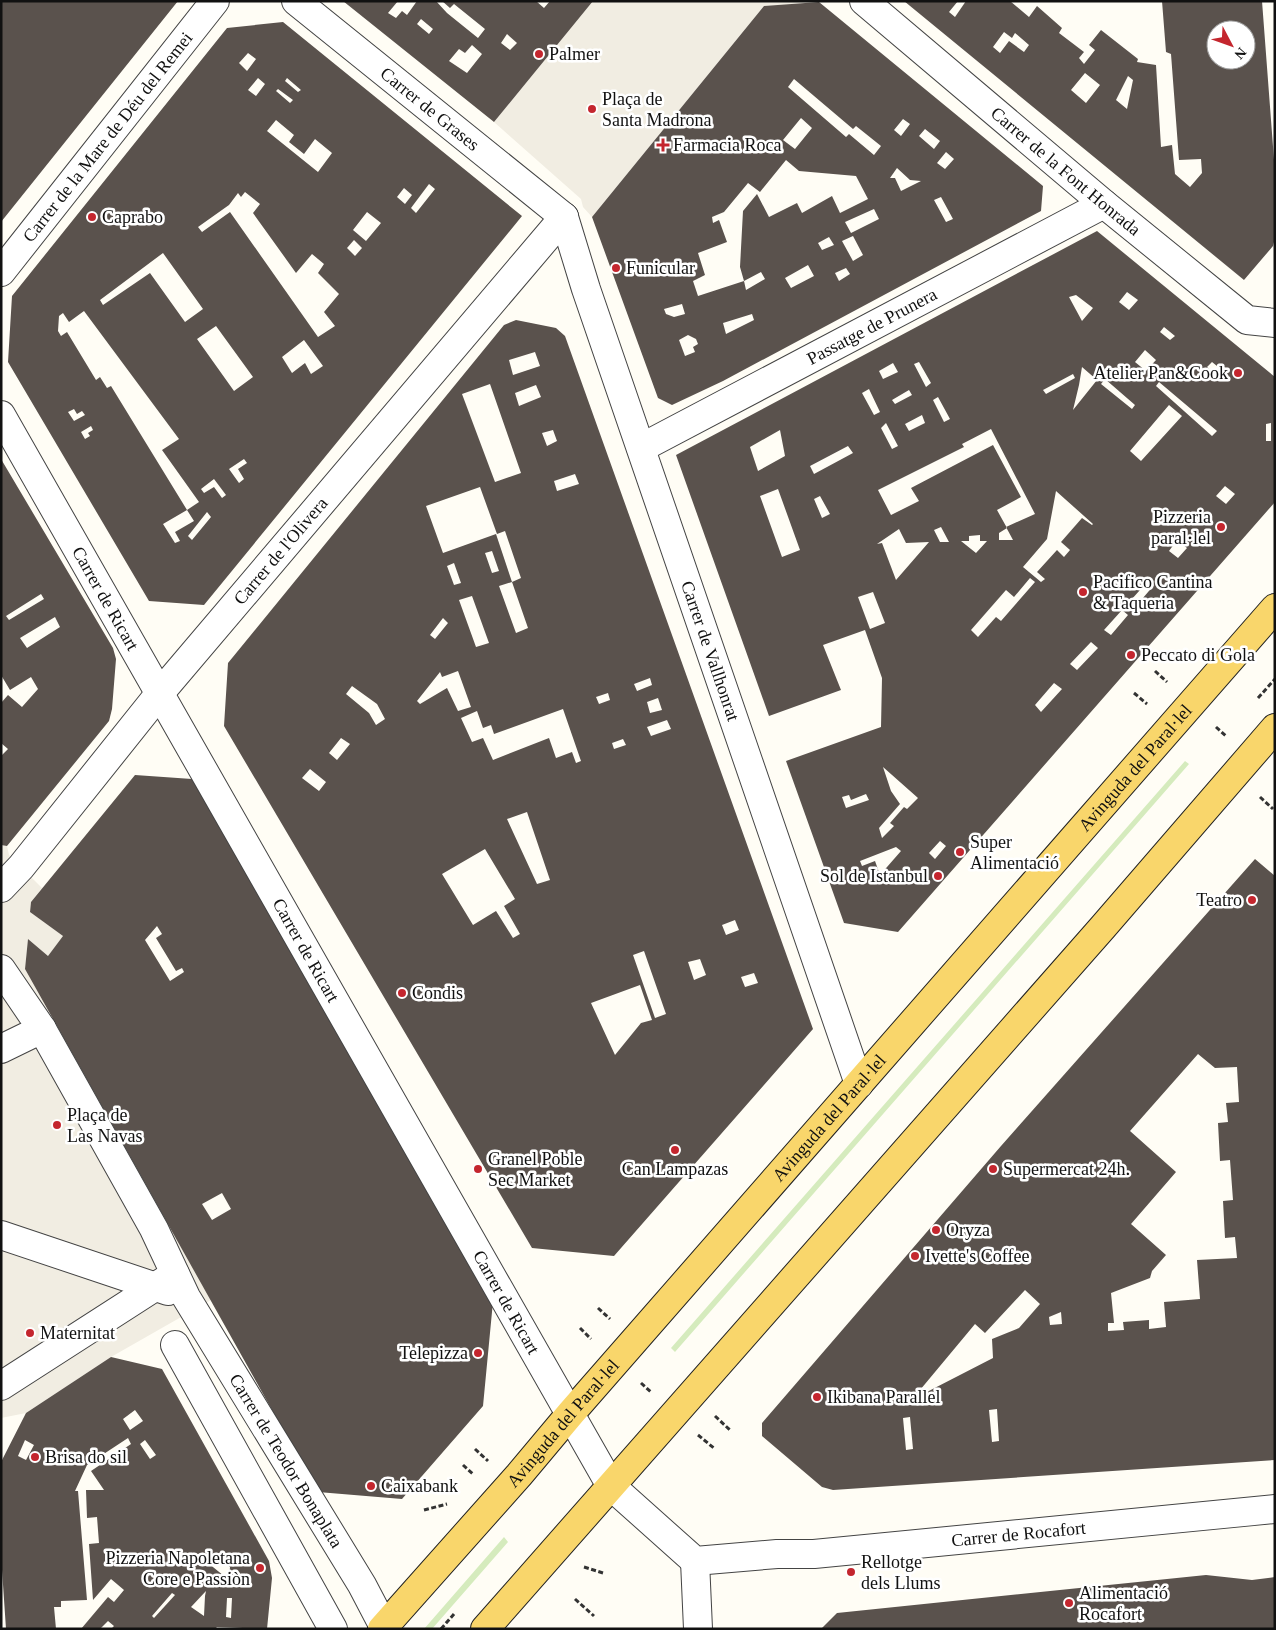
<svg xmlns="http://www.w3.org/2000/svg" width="1276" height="1630" viewBox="0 0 1276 1630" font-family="'Times New Roman',serif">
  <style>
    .green { fill: #d5ebbd }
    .plaza { fill: #f1ede2 }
    .building { fill: #5a524d; fill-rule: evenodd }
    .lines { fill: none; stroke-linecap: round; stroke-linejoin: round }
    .minor-casing { stroke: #444; stroke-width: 30 }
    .major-casing { stroke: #222; stroke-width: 30 }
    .path { stroke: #333; stroke-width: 3; stroke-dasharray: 5 2.5; stroke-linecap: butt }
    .minor { stroke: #fff; stroke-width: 28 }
    .major { stroke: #f9d66b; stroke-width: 28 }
    .poi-dot { fill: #c4262e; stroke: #fff; stroke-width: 2 }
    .labels { text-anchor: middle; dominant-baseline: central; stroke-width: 5; stroke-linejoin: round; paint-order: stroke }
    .poi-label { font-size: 18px; fill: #111; stroke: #fff; text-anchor: start }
    .street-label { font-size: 18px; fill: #111; stroke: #fff }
  </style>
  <rect width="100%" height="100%" fill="#fffdf5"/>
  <path class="green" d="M1185,761L1189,764L675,1352L671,1348Z
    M504,1537L508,1542L432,1629H424Z"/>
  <path class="plaza" d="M593,1H819V2L764,6L592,217L583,207L581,199L494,122Z
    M1,845L7,846L9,855L42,888L31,902L30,912L63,936L48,956L28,939L25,969L211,1300L111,1357L26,1413L1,1418Z"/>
  <path class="building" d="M1,1H178L1,222Z
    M343,1H398L388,13L396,18L402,11L407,15L417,1H436L447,13L478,38L485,29L454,4L450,8L442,1H536L544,8L550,1H593L494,122ZM421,19L433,29L429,34L417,24ZM507,34L517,43L510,50L501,43ZM472,45L482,54L467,73L449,61L459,49L465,53Z
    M904,1H958L949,12L955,17L966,1H1010L1029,17L1037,6L1062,28L1059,33L1084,52L1079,58L1084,64L1095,50L1089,45L1101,30L1138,59L1137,62L1156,65L1161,147L1172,145L1175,174L1190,187L1202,173L1201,159L1179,160L1171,54L1166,52L1162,1H1262L1275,173V238L1273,246L1244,280ZM1216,30H1246V60H1216ZM1004,32L1012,38L1015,33L1029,45L1024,52L1009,41L1000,53L993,47ZM1085,73L1100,85L1086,103L1071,90ZM1128,76L1133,80L1127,109L1116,100Z
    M819,2L1043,186L1041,211L723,381L672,405L658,398L592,217L764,6ZM794,79L853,129L856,126L881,146L874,155L849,134L846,137L788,87ZM801,118L812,128L795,149L783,140ZM903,119L910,124L901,136L894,130ZM925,129L940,141L934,149L919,136ZM946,152L954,159L945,169L937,163ZM786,160L799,171L856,176L868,199L840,213L832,196L802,213L797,203L769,217L757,194L743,211L740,267L744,281L761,272L765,279L746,290L744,281L698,296L693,281L705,275L698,253L727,242L719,220L713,223L712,217L724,212L748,183L760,192ZM897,168L910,180L921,181L901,191L895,178H890ZM941,197L953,219L946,222L934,200ZM874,209L879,219L851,233L845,222ZM853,236L863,255L853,261L842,241ZM829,237L834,245L822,250L818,243ZM808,265L814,276L791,288L785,278ZM846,268L850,274L839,281L835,273ZM682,304L685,314L674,317L666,314L664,309ZM752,314L754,320L726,334L723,323ZM688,335L696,339L698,344L693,347L695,352L685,356L679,340Z
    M283,22L522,216L204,605L149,601L8,362L12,296L227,28ZM248,53L256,59L247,71L239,63ZM258,78L265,84L256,96L248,90ZM287,78L301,90L298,92L285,81ZM278,89L293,100L290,103L276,91ZM276,120L294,135L289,142L304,154L315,139L332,153L318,172L267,131ZM429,184L435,189L416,213L411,208ZM404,188L412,195L405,204L397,197ZM245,192L260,204L253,213L296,273L312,254L324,264L318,273L339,294L324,312L335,326L318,337L230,212L202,232L198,227L229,205L238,193L241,197ZM367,212L381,223L366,241L353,230ZM354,240L362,248L355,256L347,248ZM163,253L203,309L185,322L150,273L103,305L100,300ZM84,311L179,439L162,450L199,502L187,510L194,521L175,532L180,541L175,543L163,524L187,510L111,386L107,388L100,377L96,380L67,332L61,336L58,331L59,316L63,313L69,322ZM216,326L253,377L234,391L197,339ZM304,340L323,366L311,374L305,363L292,373L282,357ZM74,409L77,414L82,411L85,415L74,421L68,412ZM91,426L93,430L88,433L90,436L85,439L81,432ZM244,459L247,463L238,469L244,479L239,483L229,469ZM214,479L226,495L222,498L214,487L204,493L201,489ZM207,512L211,517L192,540L188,536Z
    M1097,231L1275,377V502L898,932L844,923L786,761L881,727L882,678L865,630L823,645L841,690L769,716L676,455ZM1127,292L1138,300L1129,310L1119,302ZM1076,295L1093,308L1082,321L1069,297ZM1164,327L1175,336L1170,340L1160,332ZM1145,350L1156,360L1146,371L1135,362ZM919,362L931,383L926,387L914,364ZM1212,362L1227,374L1222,381L1207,367ZM893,363L898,372L883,379L879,371ZM1082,367L1097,380L1073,410L1079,385ZM1073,374L1075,378L1046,394L1043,390ZM1105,379L1135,405L1132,409L1101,384ZM1159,382L1217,431L1212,436L1156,386ZM869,389L880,412L874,415L862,393ZM909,390L912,395L895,404L892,400ZM938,397L950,419L944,422L933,400ZM1169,405L1182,416L1141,461L1130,451ZM922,415L925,423L909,431L905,424ZM886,423L898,446L892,449L881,428ZM1271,423V441H1266V424ZM991,429L1035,514L1006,527L1013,540H999V533L1007,528L997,510L1021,497L993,445L911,488L919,501L891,515L878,490L964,447L962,444ZM780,430L785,456L758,471L750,447ZM848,446L853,453L814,474L810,466ZM1225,486L1235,494L1226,504L1216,496ZM778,489L800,550L782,557L760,496ZM1056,491L1093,524L1092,525L1082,518L1061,542L1070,550L1064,557L1057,550L1037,572L1045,579L1041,582L1023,567L1047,539ZM820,496L830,514L822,518L814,499ZM941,527L949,542H940L934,530ZM899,529L906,543L929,542L896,580L882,543L877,544ZM980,535V541H987L976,553L961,541H969V536ZM1177,540L1187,548L1178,558L1169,551ZM1030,578L1035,582L1001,621L996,617L978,637L971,630L1006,590L1014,597ZM1149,580L1154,585L1137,605L1131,600ZM873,592L885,623L870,629L858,597ZM1122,610L1128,615L1111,635L1104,630ZM1091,642L1098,648L1077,670L1070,664ZM1054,683L1062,689L1041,712L1035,705ZM883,767L918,798L907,809L904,807L890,823L894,826L882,838L879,828L900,804L891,791ZM866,794L869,800L846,808L842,797L849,795L851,800ZM940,841L946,846L935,859L929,853ZM896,847L901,851L880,875L875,861L862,866L860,861Z
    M516,320L556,328L565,336L813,1029L614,1256L532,1248L224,726L228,663L504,325ZM535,352L540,366L513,375L509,360ZM490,384L521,473L495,482L462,394ZM536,385L541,397L519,406L515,393ZM553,430L557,441L547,446L542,433ZM575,474L579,484L557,491L554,481ZM480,487L497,534L505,531L521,578L512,582L528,628L516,633L499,586L512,582L496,534L443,553L426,506ZM492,551L499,571L492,573L485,553ZM454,563L461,583L454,585L447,566ZM472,596L489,643L476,647L459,600ZM443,618L448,623L435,639L430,635ZM458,671L471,707L458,711L447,688L420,704L417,701L440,672L442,677ZM650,678L652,685L637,691L634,684ZM352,686L377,704L385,719L376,725L369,713L346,694ZM608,693L610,700L599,704L596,697ZM658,698L662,710L650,713L647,702ZM563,709L581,761L576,763L572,752L556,758L549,738L493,760L483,738L472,742L461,718L477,711L483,728L491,725L494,734ZM667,720L671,729L651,736L647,727ZM341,738L350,744L337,760L329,753ZM623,739L626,745L614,749L612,743ZM310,769L326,782L319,791L302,778ZM527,812L550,880L537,884L507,819ZM485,849L515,899L504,906L520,934L513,938L496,911L473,925L442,874ZM735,920L739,930L726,935L722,925ZM644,951L666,1014L655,1018L633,955ZM700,959L706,975L694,980L688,962ZM754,973L758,983L745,987L741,977ZM640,985L652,1020L641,1023L615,1055L591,1003Z
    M1,459L113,648L116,659L112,709L109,721L7,846L1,845V756L8,749L1,743V703L8,695L22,707L38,689L31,677L10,690L1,675ZM41,594L44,599L9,620L6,616ZM55,617L60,627L27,648L20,638Z
    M135,775L192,779L494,1291L483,1406L402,1499L318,1492L25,969L28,939L48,956L63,936L30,912L31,902ZM157,926L162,934L156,938L176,971L182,968L184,972L170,981L145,940ZM222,1193L231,1209L212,1220L202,1204Z
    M1255,859L1275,876V1460L833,1490L822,1487L762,1436V1423L1001,1146ZM1198,1054L1215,1068L1237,1067L1239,1102L1226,1103L1228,1122L1218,1123L1220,1161L1230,1160L1233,1200L1223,1201L1225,1238L1235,1237L1237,1258L1197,1260L1200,1299L1164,1302L1166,1327L1149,1329V1320L1123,1322L1124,1330L1108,1331V1323H1114L1111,1293L1150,1278L1152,1271L1166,1255L1131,1224L1176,1172L1130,1131ZM1025,1290L1040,1304L1019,1328L992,1339L993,1358L923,1394L920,1390L975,1324L985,1333ZM1061,1312L1062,1324L1050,1325L1049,1317ZM997,1409L999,1441L992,1442L989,1410ZM910,1417L913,1449L906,1450L903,1418Z
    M111,1357L162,1369L269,1561L272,1578L267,1629L217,1627L215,1629H111L114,1626L108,1621L100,1629H81L108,1597L114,1602L124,1590L111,1579L93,1600L89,1544L99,1543L97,1517L87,1518L86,1490H104L91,1471L131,1444L128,1438L87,1465L75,1491H78L87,1600L61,1601V1607H54L56,1629H6L1,1555V1462L26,1413ZM135,1410L143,1421L130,1430L123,1419ZM25,1440L34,1445L26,1460L18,1456ZM145,1440L156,1455L150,1459L140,1444ZM215,1555L230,1567L229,1580L208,1563ZM206,1591L205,1596L204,1616L191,1607ZM172,1593L175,1595L154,1618L152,1616ZM227,1598H232L231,1618L226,1617Z
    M1206,1575L1252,1580L1275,1577V1629H821L837,1613Z"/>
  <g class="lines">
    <defs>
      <g id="minor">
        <path id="s1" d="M296,1L564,217"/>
        <path id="s2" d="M864,1L1104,204L1247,320L1275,323"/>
        <path id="s3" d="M564,217L586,289L859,1084"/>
        <path id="s4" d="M1,272L215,1"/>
        <path id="s5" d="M1,415L611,1486L695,1561L777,1554H814L1275,1509"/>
        <path id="s6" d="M641,448L1104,204"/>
        <path id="s7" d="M1,888L21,867L160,693L564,217"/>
        <path id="s8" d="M1,969L42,1029L154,1229L186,1297L362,1585L384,1627"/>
        <path d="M1,1049L42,1029"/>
        <path d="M1,1235L168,1291"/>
        <path d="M175,1345L333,1629"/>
        <path d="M1,1386L175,1274"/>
        <path d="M695,1561L698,1629"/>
      </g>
      <g id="major">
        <path id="s9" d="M382,1629L519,1475L571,1413L1275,608"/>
        <path d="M485,1629L1103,927L1275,728"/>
      </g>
    </defs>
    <use href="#minor" class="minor-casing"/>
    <use href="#major" class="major-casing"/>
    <path class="path" d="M1155,671L1167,682
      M1134,693L1147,704
      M1258,698L1275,679
      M1216,727L1226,736
      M1260,797L1273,809
      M598,1308L610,1319
      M580,1328L591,1339
      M641,1383L651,1392
      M715,1416L731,1431
      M698,1435L715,1449
      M475,1449L488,1461
      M463,1465L474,1475
      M424,1510L447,1504
      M584,1567L603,1573
      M575,1599L594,1616
      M441,1629L454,1614"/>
    <use href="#minor" class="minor"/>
    <use href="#major" class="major"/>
  </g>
  <g class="poi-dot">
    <circle cx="539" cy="54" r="5"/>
    <circle cx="592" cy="109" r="5"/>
    <path d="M660.5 137.5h5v5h5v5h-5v5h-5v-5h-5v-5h5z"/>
    <circle cx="92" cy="217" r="5"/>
    <circle cx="616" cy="268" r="5"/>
    <circle cx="1238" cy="373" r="5"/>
    <circle cx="1221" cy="527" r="5"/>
    <circle cx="1083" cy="592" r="5"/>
    <circle cx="1131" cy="655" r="5"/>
    <circle cx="960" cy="852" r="5"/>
    <circle cx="938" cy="876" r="5"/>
    <circle cx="1252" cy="900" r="5"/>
    <circle cx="402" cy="993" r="5"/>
    <circle cx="57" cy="1125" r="5"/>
    <circle cx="675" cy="1150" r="5"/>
    <circle cx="478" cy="1169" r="5"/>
    <circle cx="993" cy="1169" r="5"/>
    <circle cx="936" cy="1230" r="5"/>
    <circle cx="915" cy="1256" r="5"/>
    <circle cx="30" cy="1333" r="5"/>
    <circle cx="478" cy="1353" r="5"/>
    <circle cx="817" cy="1397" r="5"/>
    <circle cx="35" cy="1457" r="5"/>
    <circle cx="371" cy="1486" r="5"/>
    <circle cx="260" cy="1568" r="5"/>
    <circle cx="851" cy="1572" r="5"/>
    <circle cx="1069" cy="1603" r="5"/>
  </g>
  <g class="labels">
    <g class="poi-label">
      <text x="549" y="54">Palmer</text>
      <text x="602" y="99">Plaça de<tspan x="602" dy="21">Santa Madrona</tspan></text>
      <text x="673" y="145">Farmacia Roca</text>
      <text x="102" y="217">Caprabo</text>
      <text x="626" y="268">Funicular</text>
      <text x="1228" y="373" text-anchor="end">Atelier Pan&amp;Cook</text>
      <text x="1211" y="517" text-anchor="end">Pizzeria<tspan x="1211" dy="21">paral·lel</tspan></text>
      <text x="1093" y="582">Pacifico Cantina<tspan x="1093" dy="21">&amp; Taqueria</tspan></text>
      <text x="1141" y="655">Peccato di Gola</text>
      <text x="970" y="842">Super<tspan x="970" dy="21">Alimentació</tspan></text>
      <text x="928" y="876" text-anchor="end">Sol de Istanbul</text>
      <text x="1242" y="900" text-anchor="end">Teatro</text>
      <text x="412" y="993">Condis</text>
      <text x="67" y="1115">Plaça de<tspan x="67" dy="21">Las Navas</tspan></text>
      <text x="488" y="1159">Granel Poble<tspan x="488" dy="21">Sec Market</tspan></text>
      <text x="675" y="1169" text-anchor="middle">Can Lampazas</text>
      <text x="1003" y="1169">Supermercat 24h.</text>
      <text x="946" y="1230">Oryza</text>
      <text x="925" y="1256">Ivette's Coffee</text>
      <text x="40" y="1333">Maternitat</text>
      <text x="468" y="1353" text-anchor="end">Telepizza</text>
      <text x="827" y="1397">Ikibana Parallel</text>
      <text x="45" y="1457">Brisa do sil</text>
      <text x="381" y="1486">Caixabank</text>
      <text x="250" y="1558" text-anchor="end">Pizzeria Napoletana<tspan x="250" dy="21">Core e Passiòn</tspan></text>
      <text x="861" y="1562">Rellotge<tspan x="861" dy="21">dels Llums</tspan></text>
      <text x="1079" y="1593">Alimentació<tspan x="1079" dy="21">Rocafort</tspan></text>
    </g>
    <g class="street-label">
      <text stroke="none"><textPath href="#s1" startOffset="172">Carrer de Grases</textPath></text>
      <text stroke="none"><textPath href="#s4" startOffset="172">Carrer de la Mare de Déu del Remei</textPath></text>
      <text stroke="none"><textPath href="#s2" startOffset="264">Carrer de la Font Honrada</textPath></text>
      <text stroke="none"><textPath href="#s6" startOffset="261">Passatge de Prunera</textPath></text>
      <text stroke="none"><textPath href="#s7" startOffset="438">Carrer de l'Olivera</textPath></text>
      <text stroke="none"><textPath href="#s5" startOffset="211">Carrer de Ricart</textPath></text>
      <text stroke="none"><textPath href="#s3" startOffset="458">Carrer de Vallhonrat</textPath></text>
      <text stroke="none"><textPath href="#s9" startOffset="1144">Avinguda del Paral·lel</textPath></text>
      <text stroke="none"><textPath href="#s5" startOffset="616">Carrer de Ricart</textPath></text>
      <text stroke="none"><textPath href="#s9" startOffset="679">Avinguda del Paral·lel</textPath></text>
      <text stroke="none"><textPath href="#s5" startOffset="1021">Carrer de Ricart</textPath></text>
      <text stroke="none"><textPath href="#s9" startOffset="274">Avinguda del Paral·lel</textPath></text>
      <text stroke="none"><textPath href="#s8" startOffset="569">Carrer de Teodor Bonaplata</textPath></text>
      <text stroke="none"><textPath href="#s5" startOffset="1670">Carrer de Rocafort</textPath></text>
    </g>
  </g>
  <rect width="1276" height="1630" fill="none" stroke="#111111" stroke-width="5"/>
  <g transform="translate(1231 45) rotate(131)"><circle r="24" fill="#ffffff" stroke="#a0a0a0"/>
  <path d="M0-4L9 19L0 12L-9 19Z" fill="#c4262e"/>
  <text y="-8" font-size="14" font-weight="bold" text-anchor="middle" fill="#111111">N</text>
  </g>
</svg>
